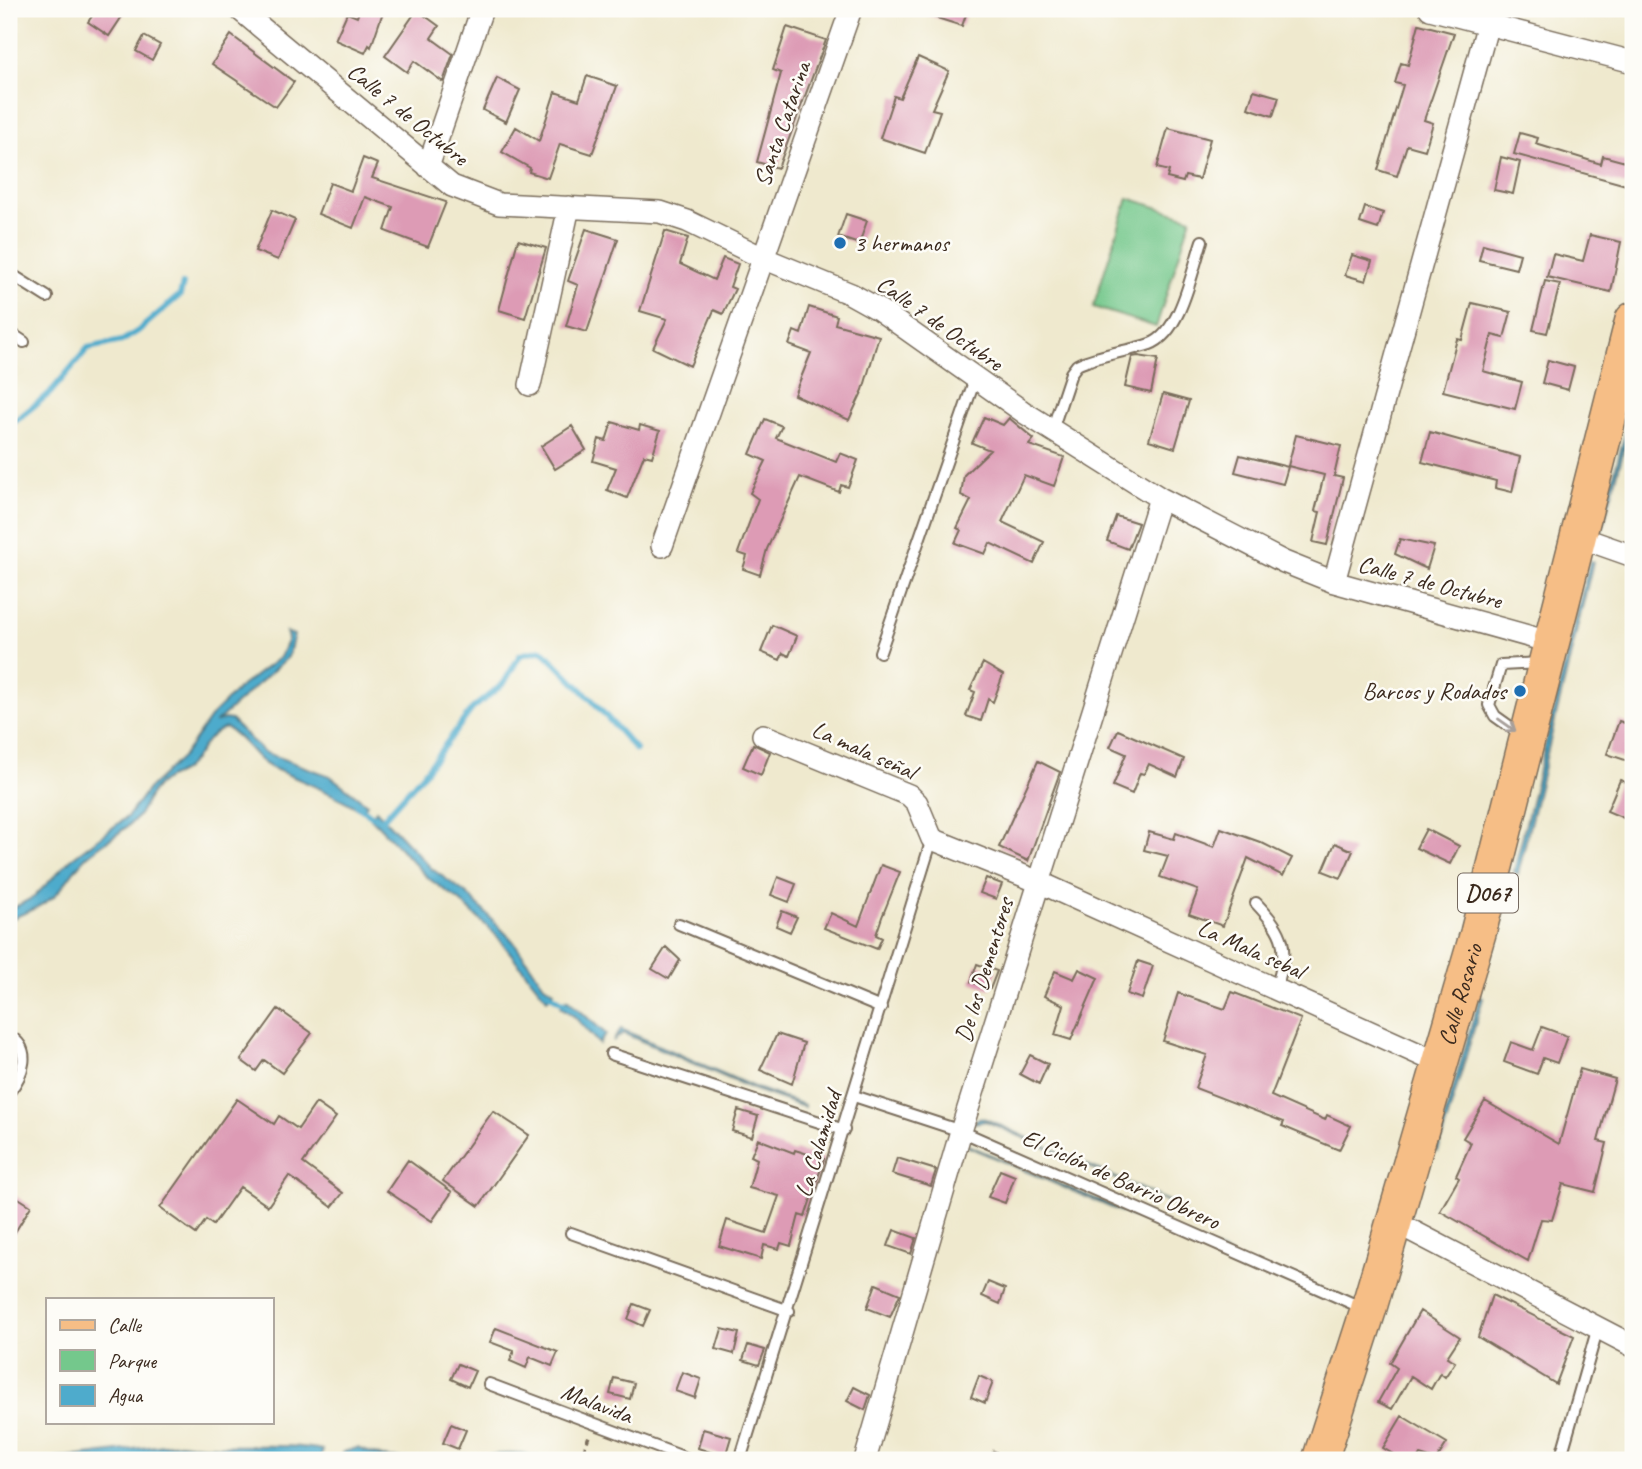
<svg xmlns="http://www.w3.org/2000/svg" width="1642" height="1469" viewBox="0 0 1642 1469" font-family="Caveat,sans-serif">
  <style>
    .green { fill: #74c88c; stroke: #587955; stroke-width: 2 }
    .water { fill: #4eabcc; stroke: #446a75; stroke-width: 2 }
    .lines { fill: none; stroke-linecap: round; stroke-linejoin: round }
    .stream { stroke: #4eabcc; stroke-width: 6 }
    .building { fill: #dd9bb5 }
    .service-casing { stroke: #7a6d5c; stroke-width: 14 }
    .minor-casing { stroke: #7a6d5c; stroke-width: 24 }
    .primary-casing { stroke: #7a6d5c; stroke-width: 38 }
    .path { stroke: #7a6d5c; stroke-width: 3.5; stroke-dasharray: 5 5; stroke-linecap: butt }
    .service { stroke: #fff; stroke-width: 10 }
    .minor { stroke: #fff; stroke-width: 21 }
    .primary { stroke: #f6be86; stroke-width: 35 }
    .oneway { stroke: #a79f9a }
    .poi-dot { fill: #1f6fb2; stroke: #fdfcf7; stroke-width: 2.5 }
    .labels { text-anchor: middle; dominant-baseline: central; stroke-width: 5; stroke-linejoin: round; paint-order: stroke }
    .shield { fill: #fdfcf7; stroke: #75695f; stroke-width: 2 }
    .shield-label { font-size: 23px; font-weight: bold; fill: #3b2a1e }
    .street-label { font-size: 24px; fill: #3b2a1e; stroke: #fdfcf7 }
    .poi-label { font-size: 24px; fill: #3b2a1e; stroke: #fdfcf7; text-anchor: start }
  </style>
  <rect width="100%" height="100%" fill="#fdfcf7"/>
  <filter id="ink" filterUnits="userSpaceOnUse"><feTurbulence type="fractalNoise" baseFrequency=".0143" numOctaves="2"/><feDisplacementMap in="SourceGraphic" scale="14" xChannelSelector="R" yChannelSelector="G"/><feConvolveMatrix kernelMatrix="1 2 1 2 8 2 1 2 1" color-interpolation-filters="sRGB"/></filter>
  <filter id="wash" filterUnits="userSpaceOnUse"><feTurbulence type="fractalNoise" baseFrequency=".00686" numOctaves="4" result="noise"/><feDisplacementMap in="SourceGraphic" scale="28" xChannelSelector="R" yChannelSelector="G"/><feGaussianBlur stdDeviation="1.57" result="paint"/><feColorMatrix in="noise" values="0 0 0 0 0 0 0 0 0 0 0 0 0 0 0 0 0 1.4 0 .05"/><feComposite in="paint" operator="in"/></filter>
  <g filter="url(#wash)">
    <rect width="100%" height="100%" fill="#efe9ce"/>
    <path class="green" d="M1128,198L1191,218L1156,327L1093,307Z"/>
    <path class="water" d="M1633,404V416L1602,530H1599Z
      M1590,561L1593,562L1518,874L1514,872Z
      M286,632L294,635L288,657L215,723L224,719L231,720L263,752L330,776L367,804L362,811C333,793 303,781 272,768C253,759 244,737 226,728C203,735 204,752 186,768C179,775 170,776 163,781C150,790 146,804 138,816C125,832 102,842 87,856C76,866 69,879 60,890C47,905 26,912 9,920V910L34,897L71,859L128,816L148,789L183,756L212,715L239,688L280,657L288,639Z
      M376,810L432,869L467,894L513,941L544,985L554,991L547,999L495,934L460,901L428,878L371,818Z
      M1480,996L1483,998L1438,1152L1435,1150Z
      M567,999L606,1034L599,1044L575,1017L561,1007Z
      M621,1029L756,1088L804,1105V1107L755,1090L623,1033L613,1041Z
      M979,1118L986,1119L1185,1209L986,1121L973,1123Z
      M967,1145L1230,1255L1229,1258L967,1146Z
      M180,1443C228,1450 275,1441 323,1450L320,1460H242L192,1455L159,1460H48Z
      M357,1448L382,1457L414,1460L521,1453L543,1458L577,1459V1460H341L343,1452Z"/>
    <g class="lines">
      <path class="stream" d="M9,426L50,393L88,348L122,341L138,331L180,295L183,284
        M357,805L377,819
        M381,821L425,772L472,709L504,683L520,655L542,650L591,699L636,750
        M545,991L568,1006"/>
    </g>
    <g id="blocks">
      <path class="building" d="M97,9H127L109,36L88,22Z
        M360,9H384L371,47L369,45L365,53L335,40L347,13L357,17Z
        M918,9H968L962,26L918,12Z
        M417,10L439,26L431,38L453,54L443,82L414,61L407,72L385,56Z
        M1419,24L1454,33L1424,120L1433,123L1425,150L1407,145L1397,176L1378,170L1403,85L1395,83L1401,63L1408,65Z
        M787,27L826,40L778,168L757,162L781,73L773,70Z
        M231,35L294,82L276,107L212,64Z
        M144,36L160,45L152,60L136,51Z
        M918,57L949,71L932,109L940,111L925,153L880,138L894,96L900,98Z
        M587,76L617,86L592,154L560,144L548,178L529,172L530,168L502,152L516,127L539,141L555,92L579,100Z
        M497,78L520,90L506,122L483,110Z
        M1254,90L1279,97L1273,116L1248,108Z
        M1168,128L1210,139L1199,179L1185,176L1183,182L1167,178L1169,171L1157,168Z
        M1520,133L1538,138L1536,144L1601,164L1603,156L1633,164V187L1514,154Z
        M1501,157L1520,162L1513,194L1494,190Z
        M363,158L378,164L372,178L446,202L428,247L385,231L393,207L365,197L353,228L318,214L330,183L351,191Z
        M1365,207L1383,213L1378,229L1360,223Z
        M272,210L295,220L278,260L255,251Z
        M846,214L867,221L859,244L838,237Z
        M586,229L618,239L587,332L566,326L578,285L568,281Z
        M665,231L688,238L680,264L714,280L723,258L738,264L730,287L735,289L723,314L714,310L690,366L653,348L667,319L640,311Z
        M1590,235L1621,242L1611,292L1547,277L1553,254L1583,261Z
        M518,240L546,248L525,318L499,310Z
        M1483,244L1520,254L1516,269L1479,260Z
        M1352,255L1372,261L1366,281L1345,275Z
        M1545,281L1560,284L1547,333L1533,330Z
        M1472,303L1511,312L1504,338L1492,335L1483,371L1522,382L1515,409L1443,391L1457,339L1462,340Z
        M809,307L837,316L835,324L879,336L863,390L849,420L794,395L811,353L789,345L794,331L801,334Z
        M1138,356L1158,359L1151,393L1125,387L1132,357Z
        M1548,360L1574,367L1568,390L1542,383Z
        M1163,394L1189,401L1175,448L1149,440Z
        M984,417L1003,425L1009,418L1034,439L1029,445L1064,457L1054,486L1024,475L1002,522L1044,542L1034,564L990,543L985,554L955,543L961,530L957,528L971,500L961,495L964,475L990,450L972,443Z
        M765,419L782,426L776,438L836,462L840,453L858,460L848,487L841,485L839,492L800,477L767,549L760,575L743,569L747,556L738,553L758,499L750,493L766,461L750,454Z
        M612,422L639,430L640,425L660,431L652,457L644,455L627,498L607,490L616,468L593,461L599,439L606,441Z
        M572,426L586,450L555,469L541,446Z
        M1430,432L1520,457L1512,492L1495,488L1496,481L1422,462Z
        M1296,435L1341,446L1334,476L1343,478L1327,545L1313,542L1320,512L1315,511L1324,475L1288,466Z
        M1240,455L1288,467L1283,484L1235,472Z
        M1116,516L1138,523L1128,549L1107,541Z
        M1400,539L1434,546L1427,569L1395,554Z
        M772,625L797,636L789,656L783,653L780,660L761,652Z
        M983,663L1003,675L993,702L988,699L981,721L966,716L975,692L970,690Z
        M1619,721L1633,726V746L1628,761L1607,754Z
        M1118,730L1184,759L1177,777L1149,764L1144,774L1140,773L1132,794L1113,786L1126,754L1110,747Z
        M753,744L770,752L761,775L743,767Z
        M1038,761L1060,772L1028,861L999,847Z
        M1620,780L1633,785V822L1607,811Z
        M1221,828L1260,842L1292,858L1283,876L1248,858L1223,926L1189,914L1198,890L1160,877L1168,856L1144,850L1149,832L1174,839L1176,833L1214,847Z
        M1426,829L1459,846L1450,864L1416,848Z
        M1335,843L1353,851L1341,878L1323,871Z
        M881,865L900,872L882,917L876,935L882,938L877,949L824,928L831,913L858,926Z
        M778,877L796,884L789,902L771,895Z
        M986,878L1002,884L996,899L980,893Z
        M782,911L797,917L790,932L776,926Z
        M666,947L680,960L669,979L652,969Z
        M1138,961L1153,966L1142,999L1127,994Z
        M977,964L997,971L990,989L971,982Z
        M1079,969L1098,978L1071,1040L1055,1035L1064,1005L1044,996L1055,971L1074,979Z
        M1232,992L1301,1019L1271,1096L1325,1120L1327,1115L1351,1126L1339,1150L1282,1126L1284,1122L1195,1088L1207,1055L1163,1041L1178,993L1225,1009Z
        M278,1009L312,1033L282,1073L264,1060L256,1071L241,1060Z
        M1542,1027L1567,1036L1557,1063L1543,1058L1537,1074L1504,1062L1511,1042L1533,1050Z
        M777,1034L804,1043L792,1084L760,1070Z
        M1030,1055L1048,1064L1039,1084L1020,1074Z
        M1580,1069L1615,1079L1598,1141L1607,1143L1595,1192L1563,1184L1552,1220L1541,1219L1528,1261L1440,1211L1459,1178L1456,1176L1471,1143L1463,1138L1485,1101L1559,1144Z
        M237,1099L274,1124L279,1116L298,1129L316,1103L336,1117L303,1163L343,1193L332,1207L289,1176L268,1206L240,1187L213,1225L206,1220L196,1234L160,1208Z
        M738,1110L758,1116L752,1137L732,1131Z
        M493,1111L529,1135L479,1206L443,1181Z
        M758,1139L794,1153L795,1150L824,1159L805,1217L799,1215L791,1246L781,1243L779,1249L764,1245L761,1259L719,1246L727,1220L766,1233L779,1196L749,1188L757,1159L751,1156Z
        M897,1158L936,1170L931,1186L892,1174Z
        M408,1160L452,1192L432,1221L387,1191Z
        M1000,1170L1015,1176L1005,1203L988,1197Z
        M9,1192L31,1206L9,1242Z
        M894,1230L916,1238L911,1254L888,1246Z
        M988,1282L1005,1289L1000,1304L982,1296Z
        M876,1284L900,1294L890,1317L867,1308Z
        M1492,1295L1574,1336L1556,1384L1478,1337Z
        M634,1304L650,1310L643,1326L628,1319Z
        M1420,1311L1460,1337L1447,1357L1455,1362L1445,1377L1440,1373L1431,1389L1411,1376L1392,1409L1378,1402L1397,1368L1390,1363Z
        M496,1328L558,1352L552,1366L530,1357L526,1368L510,1361L514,1351L490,1342Z
        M722,1329L739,1333L734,1354L716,1349Z
        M748,1345L765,1350L759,1365L743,1360Z
        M458,1364L475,1371L468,1387L451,1379Z
        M682,1372L701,1379L695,1398L675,1391Z
        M979,1376L993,1382L985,1403L971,1397Z
        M614,1378L634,1383L630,1399L610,1394Z
        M854,1387L870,1395L865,1410L847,1401Z
        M1402,1416L1447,1443L1436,1460L1420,1455L1417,1460H1403L1383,1448Z
        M451,1424L466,1430L458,1449L443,1443Z
        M703,1429L731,1437L725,1457L698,1448Z"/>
    </g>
  </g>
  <g filter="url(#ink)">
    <use href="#blocks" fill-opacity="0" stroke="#7a6d5c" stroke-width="2"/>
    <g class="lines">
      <defs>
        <path id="service" d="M9,273L47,297
          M9,332L24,342
          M1052,430L1071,373L1077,365C1100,354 1126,352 1150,344C1181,333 1192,271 1202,241
          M880,652L975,379
          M1523,736L1495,716L1489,705L1501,665L1541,663
          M1256,903C1286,935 1289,946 1276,989
          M679,924L881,1008
          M9,1036C33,1049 23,1075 9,1092
          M611,1054L844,1130
          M854,1096L961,1131L1365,1309
          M571,1233L789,1311
          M489,1384L691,1460
          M740,1460L932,839
          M1560,1460L1598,1327"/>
        <path id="minor" d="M239,9L452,186L499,204L660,212L687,221L763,258L851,294L878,309L1025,413L1160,498L1284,562L1334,582L1553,643
          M1430,9L1633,62
          M428,167L482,9
          M530,385L569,207
          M1579,537L1633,556
          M662,546L851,9
          M1334,582L1492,9
          M763,735L909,795L917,803L932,839L1039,882L1441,1064
          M1393,1221L1633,1346
          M865,1460L961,1131L1160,498"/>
        <g id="primary">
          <path id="s1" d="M1320,1460L1368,1311L1478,933L1633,320"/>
        </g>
      </defs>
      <use href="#service" class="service-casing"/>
      <use href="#minor" class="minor-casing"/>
      <use href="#primary" class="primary-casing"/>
      <path class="path" d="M992,1451L1014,1460
        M580,1460L589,1436"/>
      <use href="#service" class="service"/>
      <use href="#minor" class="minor"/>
      <use href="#primary" class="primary"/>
    </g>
    <defs><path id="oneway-shaft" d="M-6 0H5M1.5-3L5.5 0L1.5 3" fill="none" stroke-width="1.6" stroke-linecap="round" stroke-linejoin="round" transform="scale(1.75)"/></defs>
    <use class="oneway" href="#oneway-shaft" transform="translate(1507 725) rotate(35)"/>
  </g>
  <g class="poi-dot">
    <circle cx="840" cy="243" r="7"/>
    <circle cx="1520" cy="691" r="7"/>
  </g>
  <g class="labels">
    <rect class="shield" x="1458" y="873.5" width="60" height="39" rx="5"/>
    <g class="shield-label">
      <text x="1488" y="893">D067</text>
    </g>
    <g class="street-label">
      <text transform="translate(408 114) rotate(39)">Calle 7 de Octubre</text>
      <text transform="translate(782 124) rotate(-71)">Santa Catarina</text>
      <text transform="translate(940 323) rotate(35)">Calle 7 de Octubre</text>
      <text transform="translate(1430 582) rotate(15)">Calle 7 de Octubre</text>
      <text transform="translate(864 750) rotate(24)">La mala señal</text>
      <text transform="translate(1251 949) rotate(24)">La Mala sebal</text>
      <text transform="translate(984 970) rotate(-73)">De los Dementores</text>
      <text stroke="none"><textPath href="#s1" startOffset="486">Calle Rosario</textPath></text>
      <text transform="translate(818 1144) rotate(-73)">La Calamidad</text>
      <text transform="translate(1121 1179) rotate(24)">El Ciclón de Barrio Obrero</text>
      <text transform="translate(597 1403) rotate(21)">Malavida</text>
    </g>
    <g class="poi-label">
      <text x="854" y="243">3 hermanos</text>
      <text x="1506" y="691" text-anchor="end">Barcos y Rodados</text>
    </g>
  </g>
  <rect width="1642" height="1469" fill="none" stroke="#fdfcf7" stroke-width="35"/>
  <rect x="46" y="1298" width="228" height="126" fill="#fdfcf7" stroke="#afa8a0" stroke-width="2"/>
  <rect x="60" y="1320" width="35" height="10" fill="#f6be86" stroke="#afa8a0" stroke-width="2"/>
  <text x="108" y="1332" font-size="21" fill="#3b2a1e">Calle</text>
  <rect x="60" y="1350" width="35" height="21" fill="#74c88c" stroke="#afa8a0" stroke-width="2"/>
  <text x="108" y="1368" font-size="21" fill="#3b2a1e">Parque</text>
  <rect x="60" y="1385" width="35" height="21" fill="#4eabcc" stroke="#afa8a0" stroke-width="2"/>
  <text x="108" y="1402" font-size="21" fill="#3b2a1e">Agua</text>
</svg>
